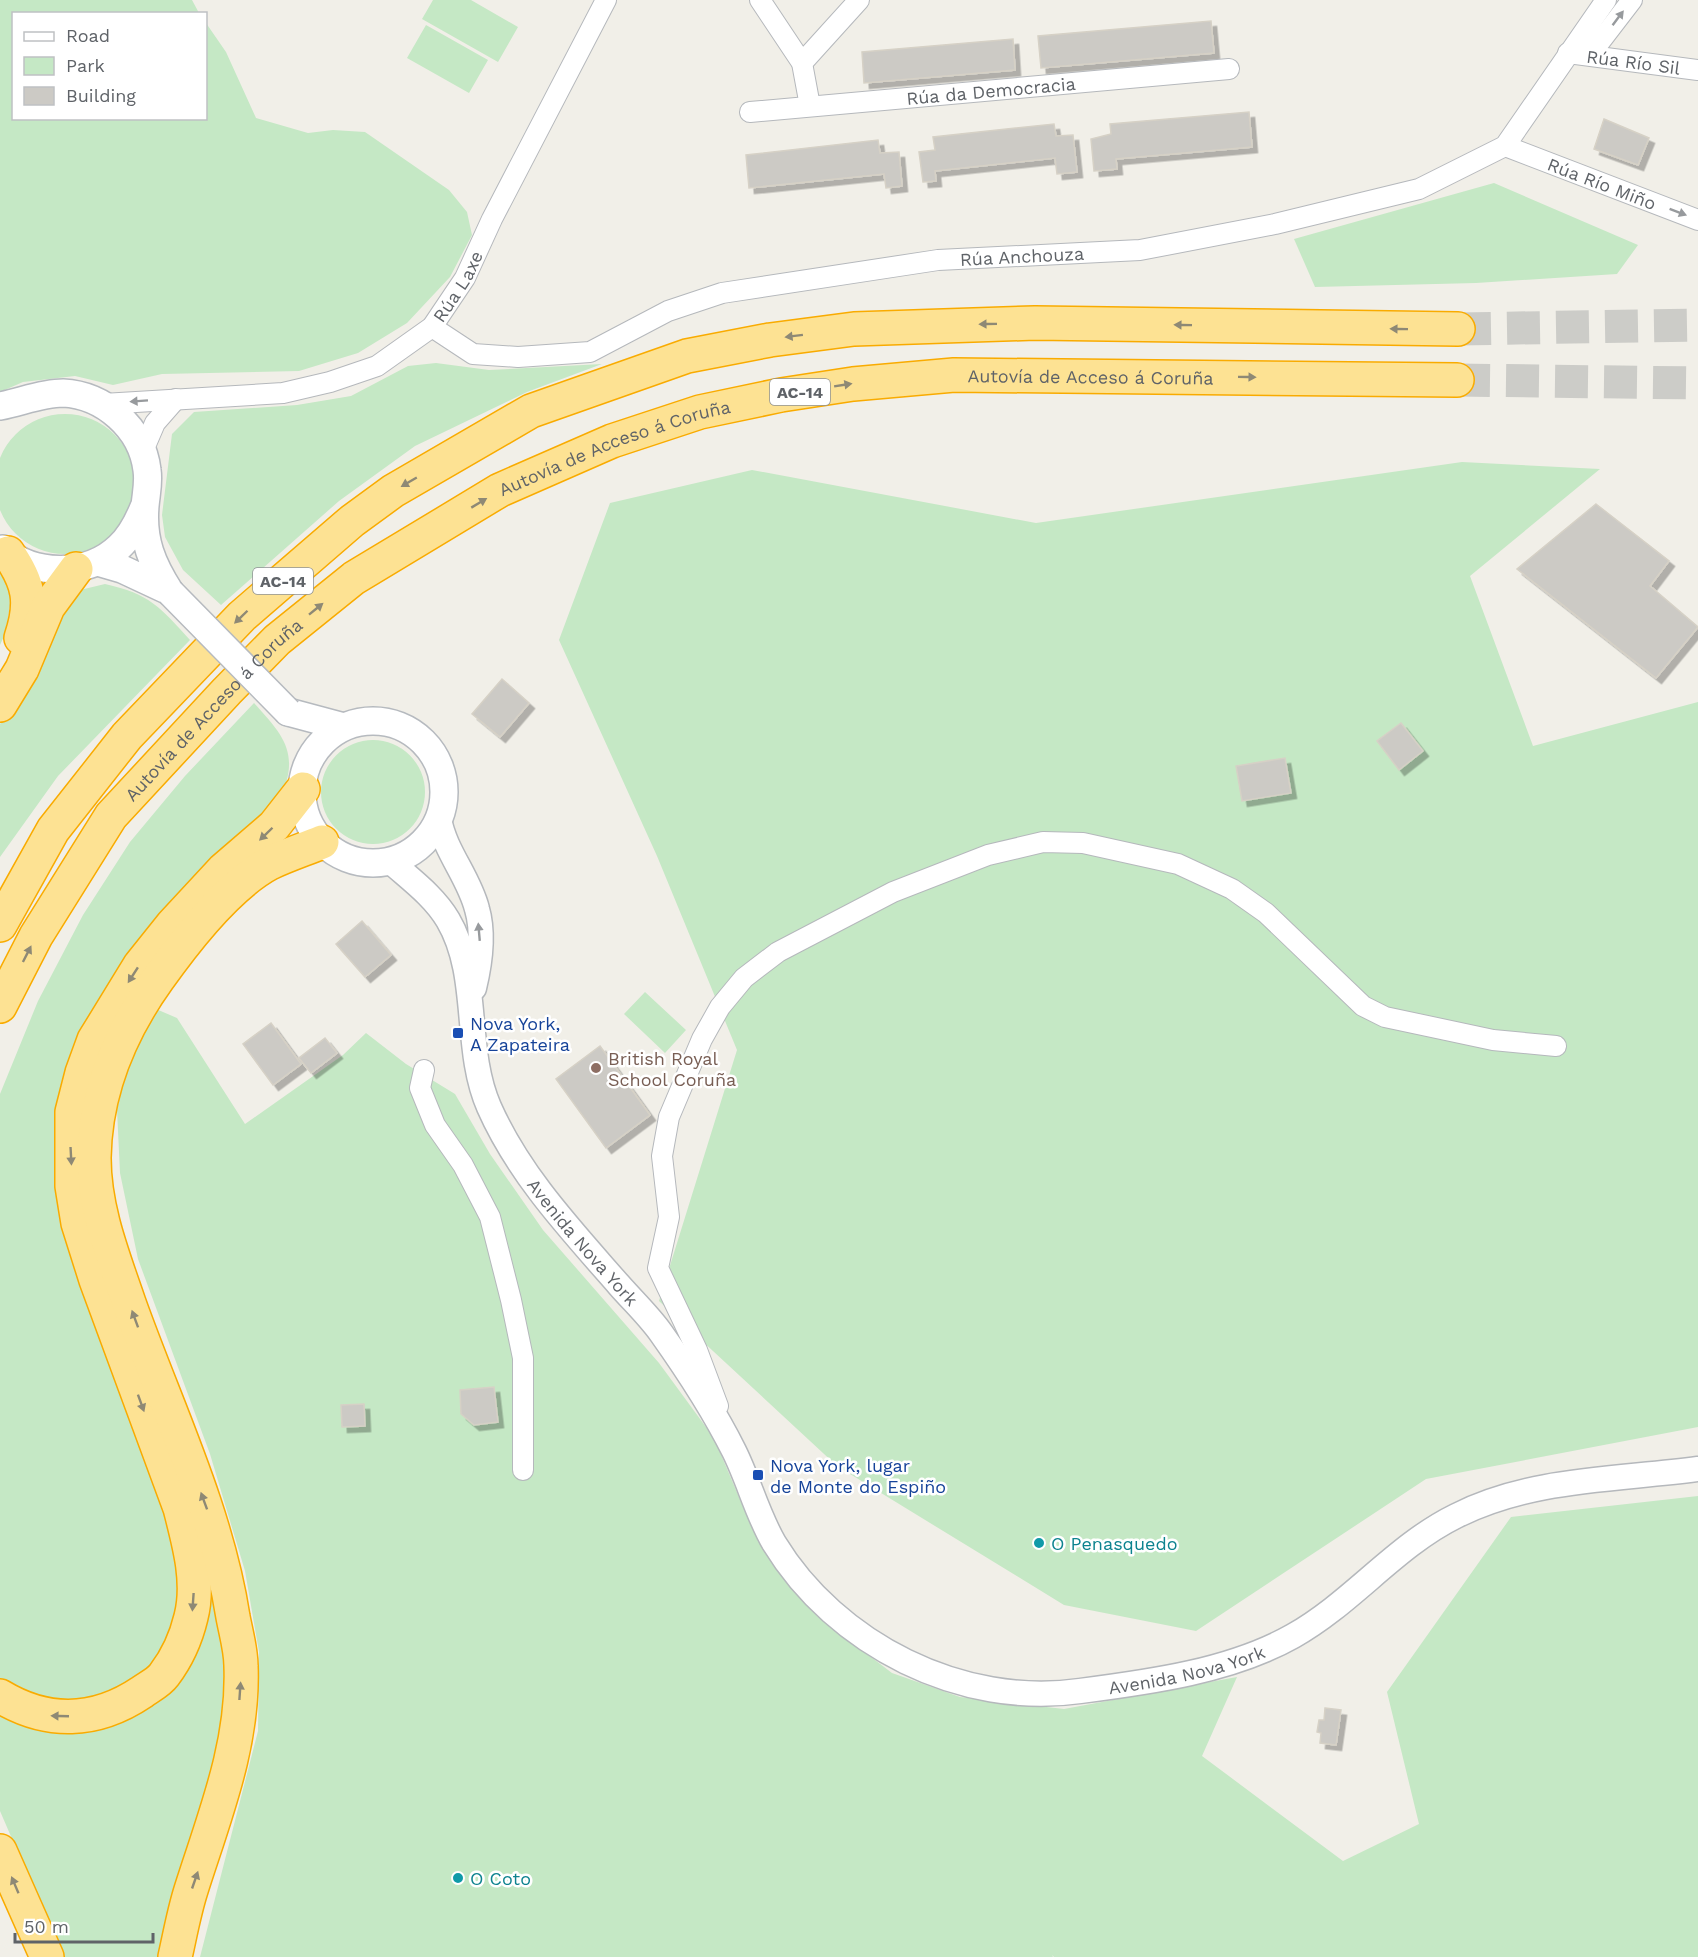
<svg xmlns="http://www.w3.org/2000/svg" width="1698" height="1957" viewBox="0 0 1698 1957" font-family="'Work Sans',sans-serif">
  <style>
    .green { fill: #c5e8c5 }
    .building { fill: #cccac5; stroke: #d6d1c6; stroke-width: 1.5; filter: url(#shadow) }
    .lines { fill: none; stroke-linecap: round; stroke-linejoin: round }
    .motorway-tunnel { stroke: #ccccc8; stroke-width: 33; stroke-dasharray: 33 16; stroke-linecap: butt }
    .minor-casing { stroke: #b5b8bc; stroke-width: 22 }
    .tertiary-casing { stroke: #b5b8bc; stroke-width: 27 }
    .secondary-casing { stroke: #b6babf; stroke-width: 30 }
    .motorway-casing { stroke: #f9ab00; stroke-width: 36 }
    .minor { stroke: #fff; stroke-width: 20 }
    .tertiary { stroke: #fff; stroke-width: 24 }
    .secondary { stroke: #fff; stroke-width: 27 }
    .motorway { stroke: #fde293; stroke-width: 33 }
    .secondary-bridge-casing { stroke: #b6babf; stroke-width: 30; stroke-linecap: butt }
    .secondary-bridge { stroke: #fff; stroke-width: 27 }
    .oneway { fill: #979a9d }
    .oneway2 { fill: #8e8975 }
    .transit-dot { fill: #1a4fb4; stroke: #fff; stroke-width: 2 }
    .education-dot { fill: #8d6e63; stroke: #fff; stroke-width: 2 }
    .culture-dot { fill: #0f9aa8; stroke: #fff; stroke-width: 2 }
    .labels { text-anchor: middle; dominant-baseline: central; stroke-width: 5; stroke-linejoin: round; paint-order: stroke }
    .shield { fill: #fff; stroke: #8f9295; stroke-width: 1.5 }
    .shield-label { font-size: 16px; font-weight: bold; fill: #5f6368 }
    .street-label { font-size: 18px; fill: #5f6368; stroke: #fff }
    .transit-label { font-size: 18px; fill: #164399; stroke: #fff; text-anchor: start }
    .education-label { font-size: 18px; fill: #785e54; stroke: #fff; text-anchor: start }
    .culture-label { font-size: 18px; fill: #0d838f; stroke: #fff; text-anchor: start }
  </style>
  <defs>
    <filter id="shadow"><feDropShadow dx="5.5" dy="5.5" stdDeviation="0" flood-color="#0004"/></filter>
  </defs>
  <rect width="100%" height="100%" fill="#f1efe8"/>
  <path class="green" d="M0,0H192L199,13L14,14V118H206V23L226,52L256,118L308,133L333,130L365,132L449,190L467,212L472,235L450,277L407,323L358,353L299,371L162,374L113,385L75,376L23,382L0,392Z
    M433,0H471L518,27L498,62L422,19Z
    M426,25L488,60L469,93L407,58Z
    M1494,183L1638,245L1617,274L1476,283L1315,287L1294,239Z
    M436,363L489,370L602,364L527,392L415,446L339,501L221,605L183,570L165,537L162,515L172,434L194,412L297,405L351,396L408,366Z
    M-5 484a70 70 0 1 1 140 0a70 70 0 1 1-140 0Z
    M1462,462L1600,469L1470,576L1533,746L1698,702V1427L1426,1479L1196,1631L1064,1605L837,1466L659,1301L737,1050L657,856L559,640L610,503L752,470L1036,523Z
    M0,561L13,589L5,634L0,645Z
    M105,584C150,594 160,607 190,640L58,776L0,857V724L17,703L59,611L80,590Z
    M254,703C285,737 300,754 280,799L68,1080L175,1534L182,1577L169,1646L148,1672L118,1693L86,1701H51L0,1681V1094L38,1001L83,915L130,842L185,776Z
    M321 792a52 52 0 1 1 104 0a52 52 0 1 1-104 0Z
    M645,992L686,1030L665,1053L624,1014Z
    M156,1009L177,1018L245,1124L343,1055L366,1033L406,1064L455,1094L490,1154L543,1230L659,1363L714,1438L744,1509L772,1560L817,1616L892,1673L960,1697L1064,1709L1237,1677L1202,1756L1343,1861L1419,1824L1387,1692L1511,1517L1698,1496V1957H1054L1052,1955L1053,1957H200L258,1731L259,1652L245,1571L210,1454L138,1259L120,1173L117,1110L124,1073Z
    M203,1555C214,1593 225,1631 226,1672C227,1766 186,1867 160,1957H63L0,1811V1711L144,1706Z"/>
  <path class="building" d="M1211,21L1214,53L1041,68L1038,36Z
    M1013,39L1015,70L864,83L862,52Z
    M1249,112L1252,147L1116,159L1117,169L1094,171L1091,139L1111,134L1110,124Z
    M1604,119L1649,138L1638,165L1594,149Z
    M1054,124L1056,136L1073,135L1077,172L1057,174L1055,158L935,171L936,181L923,182L919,152L935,150L933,137Z
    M878,140L880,153L899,152L902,186L886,188L884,174L749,188L746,155Z
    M1596,504L1669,561L1650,586L1698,627L1656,678L1517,569Z
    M502,679L529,703L500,737L472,714Z
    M1401,723L1423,751L1399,770L1377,741Z
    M1285,758L1291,793L1242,801L1236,766Z
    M362,921L391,955L365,977L336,944Z
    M271,1023L301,1064L273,1085L243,1044Z
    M325,1038L337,1053L311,1073L299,1058Z
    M600,1046L650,1115L606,1148L556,1079Z
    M494,1387L498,1422L474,1425L461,1414L460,1390Z
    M364,1404L365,1426L342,1427L341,1405Z
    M1325,1708L1341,1710L1336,1745L1320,1743L1321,1733L1317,1732L1319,1720H1324Z"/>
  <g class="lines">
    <path class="motorway-tunnel" d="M1458,329L1698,325
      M1457,380L1698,383"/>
    <defs>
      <g id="minor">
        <path d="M760,0L802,63L810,106"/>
        <path d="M1573,51L1599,43L1632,0"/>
        <path id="s1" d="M1568,53L1698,70"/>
        <path d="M802,63L859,0"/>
        <path id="s2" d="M750,112L1229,69"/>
        <path id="s3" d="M1505,146L1698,220"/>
        <path id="s4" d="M432,327L473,354L518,357L590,352L668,311L722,293L938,260L1140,250L1275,224L1419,189L1505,146L1606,0"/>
        <path id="s5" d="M103,404L283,393L330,382L377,366L432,327L465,278L492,219L606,0"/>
        <path d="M143,451L155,423L176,399"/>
        <path d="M424,1070L420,1088L435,1125L463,1165L490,1217L511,1300L523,1358V1470"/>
        <path d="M718,1406L697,1350L658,1268L669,1217L662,1156L669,1117L702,1039L720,1007L744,978L778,952L893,892L988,855L1043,842L1083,843L1178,864L1232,889L1266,913L1363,1006L1385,1017L1493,1040L1556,1046"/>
      </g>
      <g id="tertiary">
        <path d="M439,819C445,852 469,877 477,909C484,933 480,963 474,988"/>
        <path id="s6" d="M390,861C410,879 434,896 448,920C481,976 463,1048 489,1107C519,1175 571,1230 619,1285C633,1301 649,1316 661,1333C688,1371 713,1409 734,1451C749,1481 757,1514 774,1543C836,1645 962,1708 1080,1691C1150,1682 1231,1671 1293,1636C1352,1603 1395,1546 1456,1516C1531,1478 1616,1480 1698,1469"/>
      </g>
      <path id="secondary" d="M0,406C21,402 42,393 63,393C104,395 142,428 147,470C149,483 146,494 145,506C142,540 152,564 170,592
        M3,549C34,577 89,576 119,547C131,536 138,522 144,507
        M98,562L122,569L169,591
        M288,712L344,727
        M302 792a71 71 0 1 1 142 0a71 71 0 1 1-142 0Z"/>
      <g id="motorway">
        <path d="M8,553C29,583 33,602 21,638"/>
        <path d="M0,705L22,669L48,607L76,569"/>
        <path d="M0,925L53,830L127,736L242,616L352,521L393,491L531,411L687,356L770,340L854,329L1035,323L1458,329"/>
        <path id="s7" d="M0,1006L36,936L111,816L227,691L277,640L354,578L500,490L612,441L700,412L781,395L853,384L954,375L1457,380"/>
        <path d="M0,1696C48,1725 96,1723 142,1692C149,1687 159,1682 164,1675C177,1658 186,1638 191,1617C200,1582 189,1543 180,1508L96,1280L78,1223L72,1186V1112L82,1073L94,1040L140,965L172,925L223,870L274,826L303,789"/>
        <path d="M0,1851L47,1957"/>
        <path d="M175,1957C180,1935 184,1912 191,1890C214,1817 244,1745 241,1666C241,1650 236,1633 233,1617C216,1508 166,1407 129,1303C113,1256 94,1209 94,1158C95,1093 120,1032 158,979C185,941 229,885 270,863C287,855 305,849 322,842"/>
      </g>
    </defs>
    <use href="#minor" class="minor-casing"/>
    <use href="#tertiary" class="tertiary-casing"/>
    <use href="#secondary" class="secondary-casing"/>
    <use href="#motorway" class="motorway-casing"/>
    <use href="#minor" class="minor"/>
    <use href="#tertiary" class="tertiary"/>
    <use href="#secondary" class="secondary"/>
    <use href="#motorway" class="motorway"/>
    <defs>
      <path id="secondary-bridge" d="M170,592L288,712"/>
    </defs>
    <use href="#secondary-bridge" class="secondary-bridge-casing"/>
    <use href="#secondary-bridge" class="secondary-bridge"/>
  </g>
  <defs><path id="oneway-solid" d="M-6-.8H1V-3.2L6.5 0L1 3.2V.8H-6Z" transform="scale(1.5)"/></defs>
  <g class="oneway">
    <use href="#oneway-solid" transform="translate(1618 18) rotate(-53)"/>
    <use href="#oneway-solid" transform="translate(1678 212) rotate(21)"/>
    <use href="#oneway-solid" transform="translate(139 401) rotate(176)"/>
    <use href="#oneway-solid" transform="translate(479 932) rotate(-95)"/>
  </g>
  <g class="oneway2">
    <use href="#oneway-solid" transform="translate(988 324) rotate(179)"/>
    <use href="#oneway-solid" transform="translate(1183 325) rotate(-179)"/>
    <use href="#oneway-solid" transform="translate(1399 329) rotate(-179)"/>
    <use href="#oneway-solid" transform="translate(794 336) rotate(173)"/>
    <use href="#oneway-solid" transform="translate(1247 377) rotate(1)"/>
    <use href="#oneway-solid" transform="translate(843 385) rotate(-9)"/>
    <use href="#oneway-solid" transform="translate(409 482) rotate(150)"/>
    <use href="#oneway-solid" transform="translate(479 503) rotate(-31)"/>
    <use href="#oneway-solid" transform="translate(316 609) rotate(-39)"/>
    <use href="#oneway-solid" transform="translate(241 617) rotate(136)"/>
    <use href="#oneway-solid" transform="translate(266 834) rotate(136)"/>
    <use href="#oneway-solid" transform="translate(27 954) rotate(-63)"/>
    <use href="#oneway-solid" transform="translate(133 975) rotate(123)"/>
    <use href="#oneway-solid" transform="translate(71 1156) rotate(87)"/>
    <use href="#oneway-solid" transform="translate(135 1319) rotate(-110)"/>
    <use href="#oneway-solid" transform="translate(141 1403) rotate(70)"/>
    <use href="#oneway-solid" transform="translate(204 1501) rotate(-110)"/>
    <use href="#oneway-solid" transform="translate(193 1602) rotate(94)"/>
    <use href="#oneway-solid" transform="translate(240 1691) rotate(-86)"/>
    <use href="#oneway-solid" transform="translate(60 1716) rotate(-178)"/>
    <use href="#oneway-solid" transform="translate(195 1880) rotate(-71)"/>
    <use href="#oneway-solid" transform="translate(15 1885) rotate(-113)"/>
  </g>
  <g class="transit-dot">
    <rect x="452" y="1027" width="12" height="12" rx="3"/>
    <rect x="752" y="1469" width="12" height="12" rx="3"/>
  </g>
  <circle class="education-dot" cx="596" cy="1068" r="6"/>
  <g class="culture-dot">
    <circle cx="1039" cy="1543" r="6"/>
    <circle cx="458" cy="1878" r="6"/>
  </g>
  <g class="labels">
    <g class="shield">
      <rect x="770" y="379" width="60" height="26" rx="4.5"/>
      <rect x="253" y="568" width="60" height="26" rx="4.5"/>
    </g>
    <g class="shield-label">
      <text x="800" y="392">AC-14</text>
      <text x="283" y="581">AC-14</text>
    </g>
    <g class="street-label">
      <text stroke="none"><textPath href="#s1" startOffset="66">Rúa Río Sil</textPath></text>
      <text stroke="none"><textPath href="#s2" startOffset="242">Rúa da Democracia</textPath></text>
      <text stroke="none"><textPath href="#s3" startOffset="104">Rúa Río Miño</textPath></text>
      <text stroke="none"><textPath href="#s4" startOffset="614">Rúa Anchouza</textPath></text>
      <text stroke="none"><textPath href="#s5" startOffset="394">Rúa Laxe</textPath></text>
      <text stroke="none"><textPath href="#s7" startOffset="1340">Autovía de Acceso á Coruña</textPath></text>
      <text stroke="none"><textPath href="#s7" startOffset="854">Autovía de Acceso á Coruña</textPath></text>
      <text stroke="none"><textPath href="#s7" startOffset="368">Autovía de Acceso á Coruña</textPath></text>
      <text stroke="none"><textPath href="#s6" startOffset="441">Avenida Nova York</textPath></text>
      <text stroke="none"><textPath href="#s6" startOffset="1268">Avenida Nova York</textPath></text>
    </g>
    <g class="transit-label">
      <text x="470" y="1023">Nova York,<tspan x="470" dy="21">A Zapateira</tspan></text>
      <text x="770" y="1465">Nova York, lugar<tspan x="770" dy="21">de Monte do Espiño</tspan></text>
    </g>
    <g class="education-label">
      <text x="608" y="1058">British Royal<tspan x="608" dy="21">School Coruña</tspan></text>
    </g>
    <g class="culture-label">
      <text x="1051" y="1543">O Penasquedo</text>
      <text x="470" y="1878">O Coto</text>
    </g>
  </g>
  <rect x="12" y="12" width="195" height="108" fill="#ffffff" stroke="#bfc1c3" stroke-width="1.5"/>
  <rect x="24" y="32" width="30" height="9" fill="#ffffff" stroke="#bfc1c3" stroke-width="1.5"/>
  <text x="66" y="42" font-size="18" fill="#5f6368">Road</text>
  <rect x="24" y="57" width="30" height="18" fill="#c5e8c5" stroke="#bfc1c3" stroke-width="1.5"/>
  <text x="66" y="72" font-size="18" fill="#5f6368">Park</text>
  <rect x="24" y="87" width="30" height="18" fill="#cccac5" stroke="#bfc1c3" stroke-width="1.5"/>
  <text x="66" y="102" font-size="18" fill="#5f6368">Building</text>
  <path d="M15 1933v9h138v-9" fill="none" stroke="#5f6368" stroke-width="3"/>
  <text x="24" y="1933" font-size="18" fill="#5f6368" stroke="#ffffff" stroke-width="4.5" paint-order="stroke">50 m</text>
</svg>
